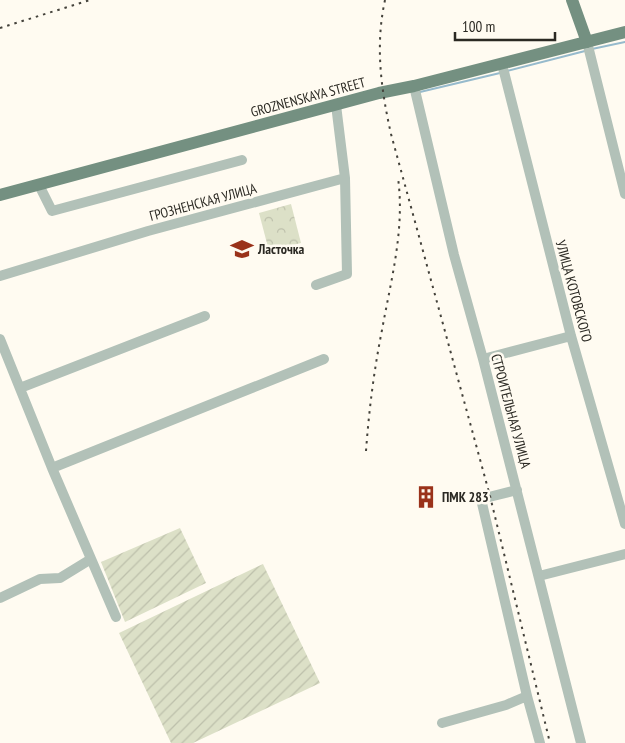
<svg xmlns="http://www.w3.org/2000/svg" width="625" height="743" viewBox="0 0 625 743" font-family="'PT Sans Narrow',sans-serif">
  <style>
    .park { fill: url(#park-crowns) }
    .garden { fill: url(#garden-furrows) }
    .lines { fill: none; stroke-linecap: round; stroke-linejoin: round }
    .stream { stroke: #96bacc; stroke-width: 2 }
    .minor { stroke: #b2c1b8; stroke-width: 10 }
    .major { stroke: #749081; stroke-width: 12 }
    .rail { stroke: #44423b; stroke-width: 2; stroke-dasharray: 2.5 5; stroke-linecap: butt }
    .labels { text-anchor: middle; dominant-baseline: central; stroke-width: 5; stroke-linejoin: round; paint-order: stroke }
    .street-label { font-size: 14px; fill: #2b2923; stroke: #fffbf1 }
    .poi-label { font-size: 14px; font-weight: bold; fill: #2b2923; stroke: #fffbf1; text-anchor: start }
  </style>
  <defs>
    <pattern id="park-crowns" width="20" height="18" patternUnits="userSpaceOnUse" patternTransform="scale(1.25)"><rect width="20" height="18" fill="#dce0c7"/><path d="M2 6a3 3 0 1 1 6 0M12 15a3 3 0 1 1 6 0" fill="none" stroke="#bdc0ab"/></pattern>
    <pattern id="garden-furrows" width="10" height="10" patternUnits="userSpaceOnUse" patternTransform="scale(1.25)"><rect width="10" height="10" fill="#dce0c7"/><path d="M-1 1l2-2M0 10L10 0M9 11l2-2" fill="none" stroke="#bdc0ab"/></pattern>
  </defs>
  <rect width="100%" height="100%" fill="#fffbf1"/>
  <path class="park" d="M291,204L301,243L269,251L259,213Z"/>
  <path class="garden" d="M180,528L206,583L125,622L101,562Z
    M263,564L320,683L193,743H171L119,633Z"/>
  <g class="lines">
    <path class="stream" d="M592,49L625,42
      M507,71L585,51
      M420,92L500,73"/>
    <path class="minor" d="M587,42L625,194
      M502,64L571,336L625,524
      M414,86L454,255L483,359L581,743
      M39,185L52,211L242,160
      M0,276L148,231L345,178L336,105
      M316,285L347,274L345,178
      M0,339L52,468L116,617
      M483,359L571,336
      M20,388L205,316
      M52,468L324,359
      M539,576L625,554
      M0,598L40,579L60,578L91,559
      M527,696L540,743
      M442,723L506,705L527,696L481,499L517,490"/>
    <path class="major" d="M572,0L587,42
      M0,195L379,93L414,86L625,32"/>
    <path class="rail" d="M385,0C375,46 381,89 391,134L490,496L550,743
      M0,28L90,0
      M366,451C369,410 374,370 382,330C391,280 405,229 398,178"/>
  </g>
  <defs>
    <symbol id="school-bare" viewBox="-9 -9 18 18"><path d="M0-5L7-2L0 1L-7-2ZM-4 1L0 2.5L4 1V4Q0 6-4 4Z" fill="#9a321a" stroke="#fffbf1" stroke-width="2.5" paint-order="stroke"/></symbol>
    <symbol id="building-bare" viewBox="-9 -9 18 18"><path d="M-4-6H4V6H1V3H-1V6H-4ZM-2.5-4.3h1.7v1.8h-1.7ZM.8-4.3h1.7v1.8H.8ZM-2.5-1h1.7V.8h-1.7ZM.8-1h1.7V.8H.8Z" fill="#9a321a" stroke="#fffbf1" stroke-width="2.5" paint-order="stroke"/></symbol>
  </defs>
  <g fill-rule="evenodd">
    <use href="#school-bare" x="226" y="233" width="32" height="32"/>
    <use href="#building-bare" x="410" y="481" width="32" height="32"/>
  </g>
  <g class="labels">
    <g class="street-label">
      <text transform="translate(308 97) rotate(-15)">GROZNENSKAYA STREET</text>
      <text transform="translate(203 202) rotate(-15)">ГРОЗНЕНСКАЯ УЛИЦА</text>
      <text transform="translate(574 291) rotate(75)">УЛИЦА КОТОВСКОГО</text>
      <text transform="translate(511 411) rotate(75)">СТРОИТЕЛЬНАЯ УЛИЦА</text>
    </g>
    <g class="poi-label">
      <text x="258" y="249">Ласточка</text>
      <text x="442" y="497">ПМК 283</text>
    </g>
  </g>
  <path d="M455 32v8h100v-8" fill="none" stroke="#2b2923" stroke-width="2.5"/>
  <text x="462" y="32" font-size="15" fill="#2b2923" stroke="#fffbf1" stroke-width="4" paint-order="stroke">100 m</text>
</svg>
